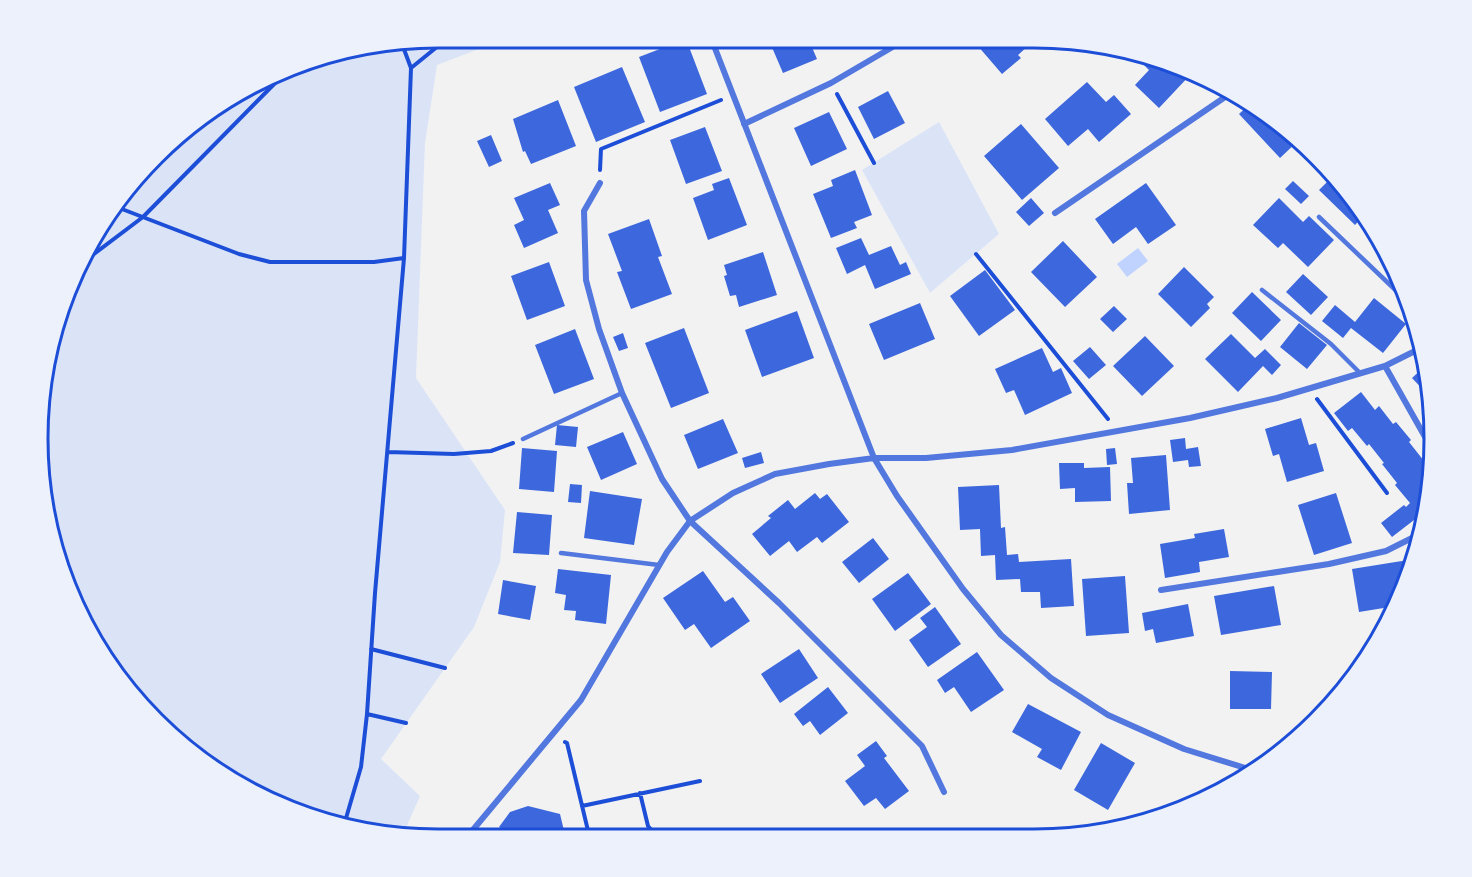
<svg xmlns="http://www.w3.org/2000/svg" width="1472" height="877" viewBox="0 0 1472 877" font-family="Mulish,sans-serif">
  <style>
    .green { fill: #dbe4f7 }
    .water { fill: #bfd3fe }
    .building { fill: #3d67dc }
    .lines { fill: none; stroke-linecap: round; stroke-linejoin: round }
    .path { stroke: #1d4ed8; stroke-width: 4 }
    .service { stroke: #5277de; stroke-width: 4.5 }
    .minor { stroke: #5277de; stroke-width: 6 }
    .rim { fill: none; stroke: #1d4ed8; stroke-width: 3 }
  </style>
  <rect width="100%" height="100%" fill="#f2f2f2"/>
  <path class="green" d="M439,38H508L437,65L425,143L416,378L505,510L500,562L474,627L381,759L420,796L402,837L309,818L215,772L120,682L59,567L38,438L59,310L105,215L195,120L310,59Z
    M939,122L999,234L930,293L862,170Z"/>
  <path class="water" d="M1138,248L1148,261L1127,277L1117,264Z"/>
  <path class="building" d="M768,38H808L817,59L783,73Z
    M971,38H1037L1018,55L1021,58L1002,74Z
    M686,39L707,94L660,112L639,57Z
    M1137,54L1163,59L1192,73L1159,108L1135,85L1149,70L1135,56Z
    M622,67L645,122L596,142L574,87Z
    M1087,82L1106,102L1114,95L1131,114L1099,142L1088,129L1068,146L1045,119Z
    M888,91L905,123L874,139L858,107Z
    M558,100L576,146L531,164L525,151L523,152L513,119Z
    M1251,103L1299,140L1280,158L1239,114Z
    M829,112L847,149L811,166L794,128Z
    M1021,124L1059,168L1022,200L984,156Z
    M705,127L722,171L686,184L670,140Z
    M491,135L502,161L489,167L477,141Z
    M855,170L872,215L854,222L857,228L831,238L813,194L833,186L831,180Z
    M1334,175L1365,214L1355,225L1319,190Z
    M729,178L747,225L708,240L693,198L714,190L712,184Z
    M1293,181L1309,196L1301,204L1285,189Z
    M550,183L560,205L548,210L558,233L524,248L514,225L524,220L514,198Z
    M1146,183L1176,225L1148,244L1136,227L1113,244L1095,219Z
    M1031,198L1044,213L1029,226L1016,212Z
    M1279,198L1303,222L1309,216L1334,240L1308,267L1283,243L1278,248L1253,225Z
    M649,219L662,256L658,257L672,294L631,309L617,272L622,271L608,234Z
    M861,238L869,255L891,246L900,265L906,262L911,274L875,289L865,265L847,274L836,248Z
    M1063,241L1097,277L1065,307L1031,272Z
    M763,252L777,295L739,307L736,295L730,296L724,276L727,275L724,265Z
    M549,262L565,306L527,320L511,276Z
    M1184,267L1214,297L1207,304L1210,308L1191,327L1158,294Z
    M985,270L1015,310L979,336L950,296Z
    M1303,274L1328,297L1311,315L1286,292Z
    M1252,292L1281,320L1261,341L1232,313Z
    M1374,298L1406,324L1383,353L1351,328L1343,338L1322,321L1335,305L1355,322Z
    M920,303L935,339L884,360L869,324Z
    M1114,306L1127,319L1113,332L1100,319Z
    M797,311L814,358L762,377L745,330Z
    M1299,323L1327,345L1307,369L1280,347Z
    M684,328L709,393L671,408L645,343Z
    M575,329L594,379L554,394L535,345Z
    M623,333L628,348L619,351L613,337Z
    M1231,334L1255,358L1265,349L1281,365L1272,375L1263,366L1238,392L1205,359Z
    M1145,336L1174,366L1142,396L1113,366Z
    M1090,347L1106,365L1089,379L1073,361Z
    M1042,348L1053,372L1061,368L1072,393L1025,415L1014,390L1006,393L995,369Z
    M1427,364L1428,376L1430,397L1412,378Z
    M1361,392L1375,410L1379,406L1393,424L1396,422L1411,440L1409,442L1424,461L1423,462L1431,473L1430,488L1427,490L1429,492L1427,510L1392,537L1381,523L1404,505L1406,507L1410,503L1395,485L1397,483L1382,464L1384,463L1369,444L1367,446L1352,428L1348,431L1334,413Z
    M1301,418L1309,445L1316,443L1324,471L1287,482L1279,454L1273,456L1265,429Z
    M723,419L738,453L698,469L684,435Z
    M557,425L578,427L576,447L555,445Z
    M623,432L637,464L601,480L587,447Z
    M1185,438L1186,449L1198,447L1201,466L1189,467L1188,460L1173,462L1170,440Z
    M522,448L557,451L554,492L519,489Z
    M1115,448L1117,464L1107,465L1106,449Z
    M761,452L764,463L745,468L742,458Z
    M1166,455L1170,510L1129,514L1127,483H1133L1131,458Z
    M1059,463H1084V468L1110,467L1111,501L1075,502V488L1060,489Z
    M570,484L582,485L581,503L568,502Z
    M999,485L1001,528L1005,527L1007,555L1018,554L1019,562L1071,559L1074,606L1041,608L1040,592H1021L1020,579L996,580L995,555L981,556L980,529L960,530L958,487Z
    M590,491L642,499L634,545L584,538Z
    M815,493L820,499L827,494L849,522L822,543L817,537L797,552L789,541L770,556L752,534L771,518L768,516L788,500L795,509Z
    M1336,493L1352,543L1314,555L1298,505Z
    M517,512L552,515L549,555L513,553Z
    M1224,529L1229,557L1199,562L1200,572L1165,578L1160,544L1195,538L1194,534Z
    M873,538L889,559L859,583L842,562Z
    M1408,560L1410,571L1404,592L1396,606L1359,612L1352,569Z
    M558,569L611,575L606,624L575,620L576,611L564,610L566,595L555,593Z
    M703,571L725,602L733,597L750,621L711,648L694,624L685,630L663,598Z
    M908,573L931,604L895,631L872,599Z
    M1125,576L1129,633L1086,636L1082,579Z
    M503,580L536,586L530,620L498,614Z
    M1274,586L1281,625L1221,635L1214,596Z
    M1188,604L1194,636L1156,643L1153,629L1145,631L1142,613Z
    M935,607L961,644L928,667L909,640L927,627L920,618Z
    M799,649L818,678L780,703L761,674Z
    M977,652L1004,690L971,712L954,687L945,693L937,680Z
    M1230,671L1272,672L1271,709H1230Z
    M828,687L848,713L820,735L810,721L803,726L794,714Z
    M1028,704L1081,732L1061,770L1037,757L1042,749L1012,732Z
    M876,741L887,756L884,758L909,791L885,809L876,798L864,806L845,781L865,766L857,755Z
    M1101,743L1135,763L1108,810L1074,790Z
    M528,806L560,814L566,839H505L510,835L499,827L510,812Z"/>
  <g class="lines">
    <path class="path" d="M411,68L448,38
      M837,94L874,163
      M600,170L601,149L721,100
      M114,206L239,254L270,262H374L404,258
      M976,254L1108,419
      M82,263L143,217L288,70
      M1317,399L1387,493
      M388,452L454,454L491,451L513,443
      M371,649L445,668
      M367,714L406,723
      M565,742L567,743L590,839
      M640,793L648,826L659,839
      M582,806L700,781
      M344,825L361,767L367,714L375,593L404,258L411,68L402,44"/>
    <path class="service" d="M1319,217L1409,303
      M1262,290L1331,344L1360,373
      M523,439L622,393
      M561,553L659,565"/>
    <path class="minor" d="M711,38L874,458L897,496L963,589L1001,635L1051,678L1108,715L1184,749L1255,771
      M744,124L831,83L908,38
      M600,183L584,211L586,280L599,329L622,393L662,479L690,521L779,603L922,746L944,792
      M1055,213L1231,93
      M1385,366L1433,451
      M1161,590L1329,564L1386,551L1422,533
      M467,837L581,700L667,552L690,521L733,493L775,474L829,464L874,458H926L1012,450L1190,418L1277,398L1385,366L1423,347"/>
  </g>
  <path d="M0 0H1472V877H0ZM438 48H1034A390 390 0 0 1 1424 438V439A390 390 0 0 1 1034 829H438A390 390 0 0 1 48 439V438A390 390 0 0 1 438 48Z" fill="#edf1fc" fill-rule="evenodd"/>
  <path class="rim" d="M438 48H1034A390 390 0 0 1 1424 438V439A390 390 0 0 1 1034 829H438A390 390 0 0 1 48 439V438A390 390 0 0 1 438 48Z"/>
</svg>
